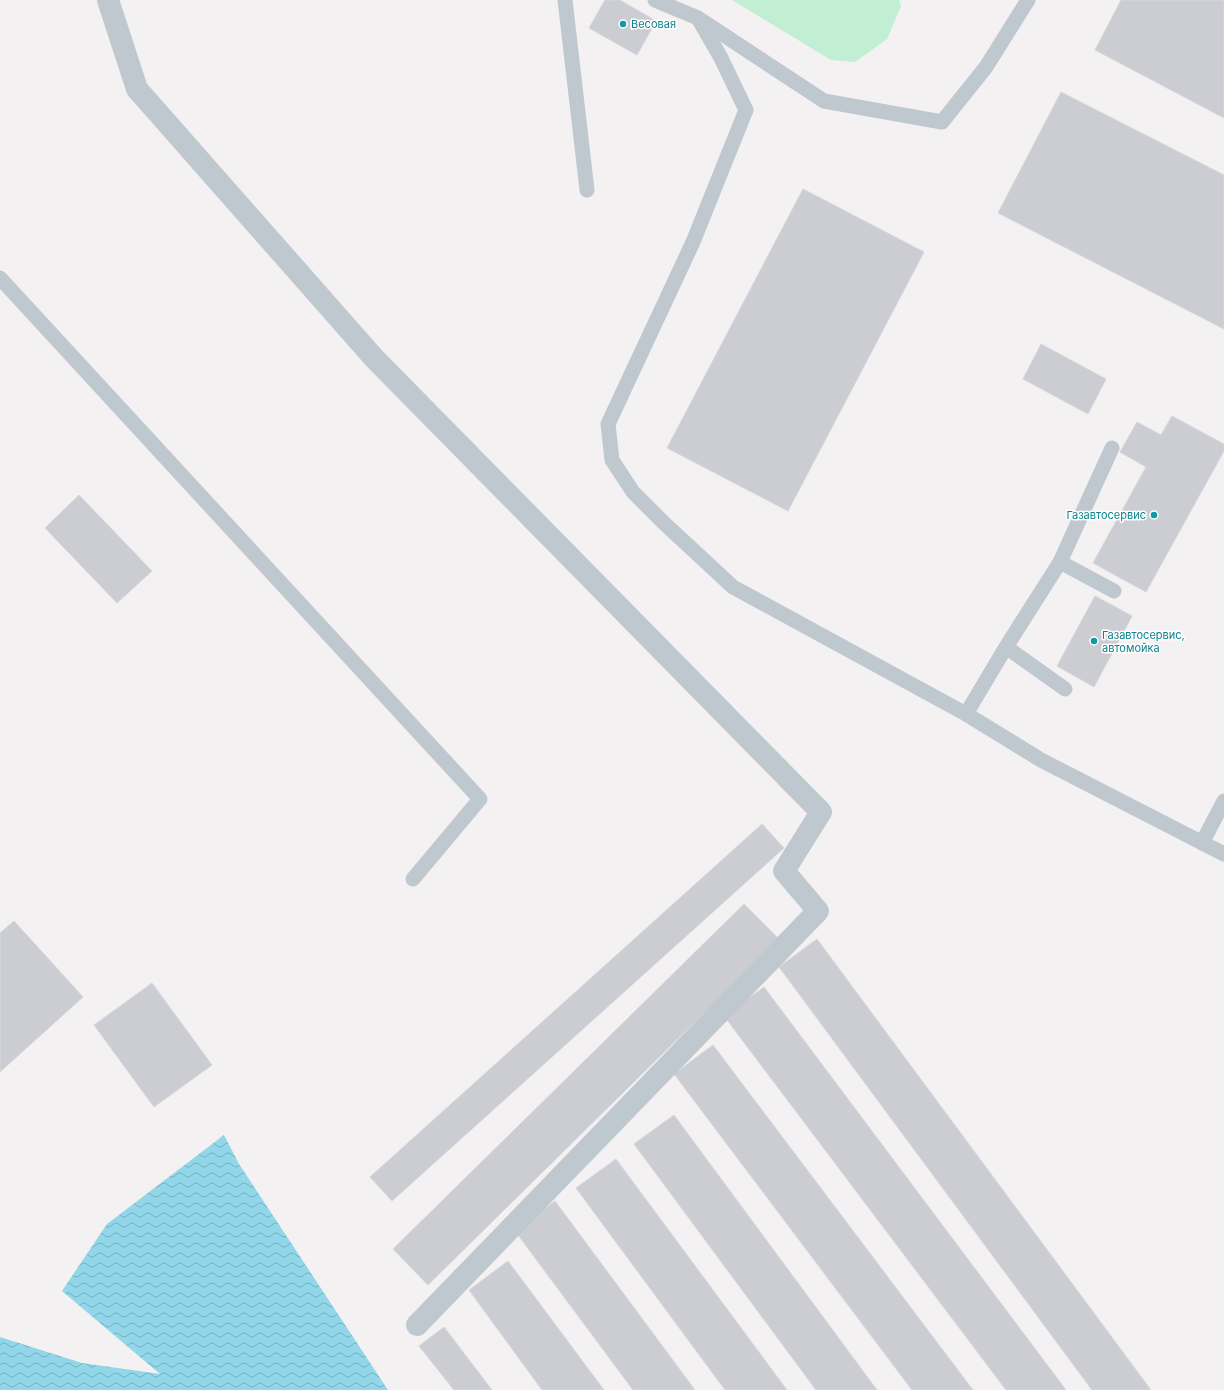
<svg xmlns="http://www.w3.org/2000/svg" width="1224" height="1390" viewBox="0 0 1224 1390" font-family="Inter,sans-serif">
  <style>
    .grass { fill: #c2eed3 }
    .water { fill: url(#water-waves) }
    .building { fill: #cbcdd3; stroke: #d5d7dc }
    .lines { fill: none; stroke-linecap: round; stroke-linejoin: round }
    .lane { stroke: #c0c8cf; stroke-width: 15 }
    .street { stroke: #c0c8cf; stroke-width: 22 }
    .culture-dot { fill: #0f9aa8; stroke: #fff; stroke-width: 1.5 }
    .labels { text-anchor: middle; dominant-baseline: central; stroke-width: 3; stroke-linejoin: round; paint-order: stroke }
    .culture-label { font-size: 11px; fill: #0d838f; stroke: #fff; text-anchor: start }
  </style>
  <defs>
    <pattern id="water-waves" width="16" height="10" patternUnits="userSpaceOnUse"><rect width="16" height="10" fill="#91d7e9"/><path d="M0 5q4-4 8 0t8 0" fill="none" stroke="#78b1c0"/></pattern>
  </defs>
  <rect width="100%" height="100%" fill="#f3f1f1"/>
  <path class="grass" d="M732,0H899L901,6L887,39L855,62L831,60Z"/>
  <path class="water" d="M224,1135L239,1164L388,1390H0V1337L82,1363L160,1374L62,1291L107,1224Z"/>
  <path class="building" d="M605,0H620L656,21L637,55L589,28Z
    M1121,0H1224V118L1095,50Z
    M1061,92L1224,175V329L998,213Z
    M803,189L924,252L788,511L667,448Z
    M1041,344L1106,379L1088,414L1023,379Z
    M1172,416L1224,444V451L1146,592L1093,563L1146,467L1120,452L1137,422L1161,435Z
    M79,495L152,571L117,603L45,528Z
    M1095,596L1132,616L1094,687L1057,666Z
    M762,824L784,848L392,1201L370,1177Z
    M744,904L779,939L428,1285L393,1249Z
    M14,921L83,997L0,1072V933Z
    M817,939L1151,1390H1092L779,967Z
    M152,983L212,1065L154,1107L94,1025Z
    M764,987L1066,1390H1006L724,1016Z
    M713,1045L973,1390H912L674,1074Z
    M674,1115L877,1390H816L634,1144Z
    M616,1159L787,1390H725L576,1188Z
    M555,1201L695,1390H633L515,1231Z
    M508,1261L604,1390H542L469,1290Z
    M444,1327L492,1390H454L419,1346Z"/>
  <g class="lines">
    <path class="lane" d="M565,0L587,190
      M655,0L698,18L824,101L942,122L986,67L1028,0
      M698,18L721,58L746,110L693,242L608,424L612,460L633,492L665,524L733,587L966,714L1041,760L1224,854
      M0,278L480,799L413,879
      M1060,562L1114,591
      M1006,647L1065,689
      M966,714L1006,647L1060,562L1112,448
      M1202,843L1224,801"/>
    <path class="street" d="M108,0L137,89L374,358L821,812L784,871L818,911L417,1325"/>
  </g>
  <g class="culture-dot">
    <circle cx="623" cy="24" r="4"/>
    <circle cx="1154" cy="515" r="4"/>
    <circle cx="1094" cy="641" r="4"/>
  </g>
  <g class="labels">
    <g class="culture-label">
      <text x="631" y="24">Весовая</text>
      <text x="1146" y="515" text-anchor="end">Газавтосервис</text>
      <text x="1102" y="635">Газавтосервис,<tspan x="1102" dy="13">автомойка</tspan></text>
    </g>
  </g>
</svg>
